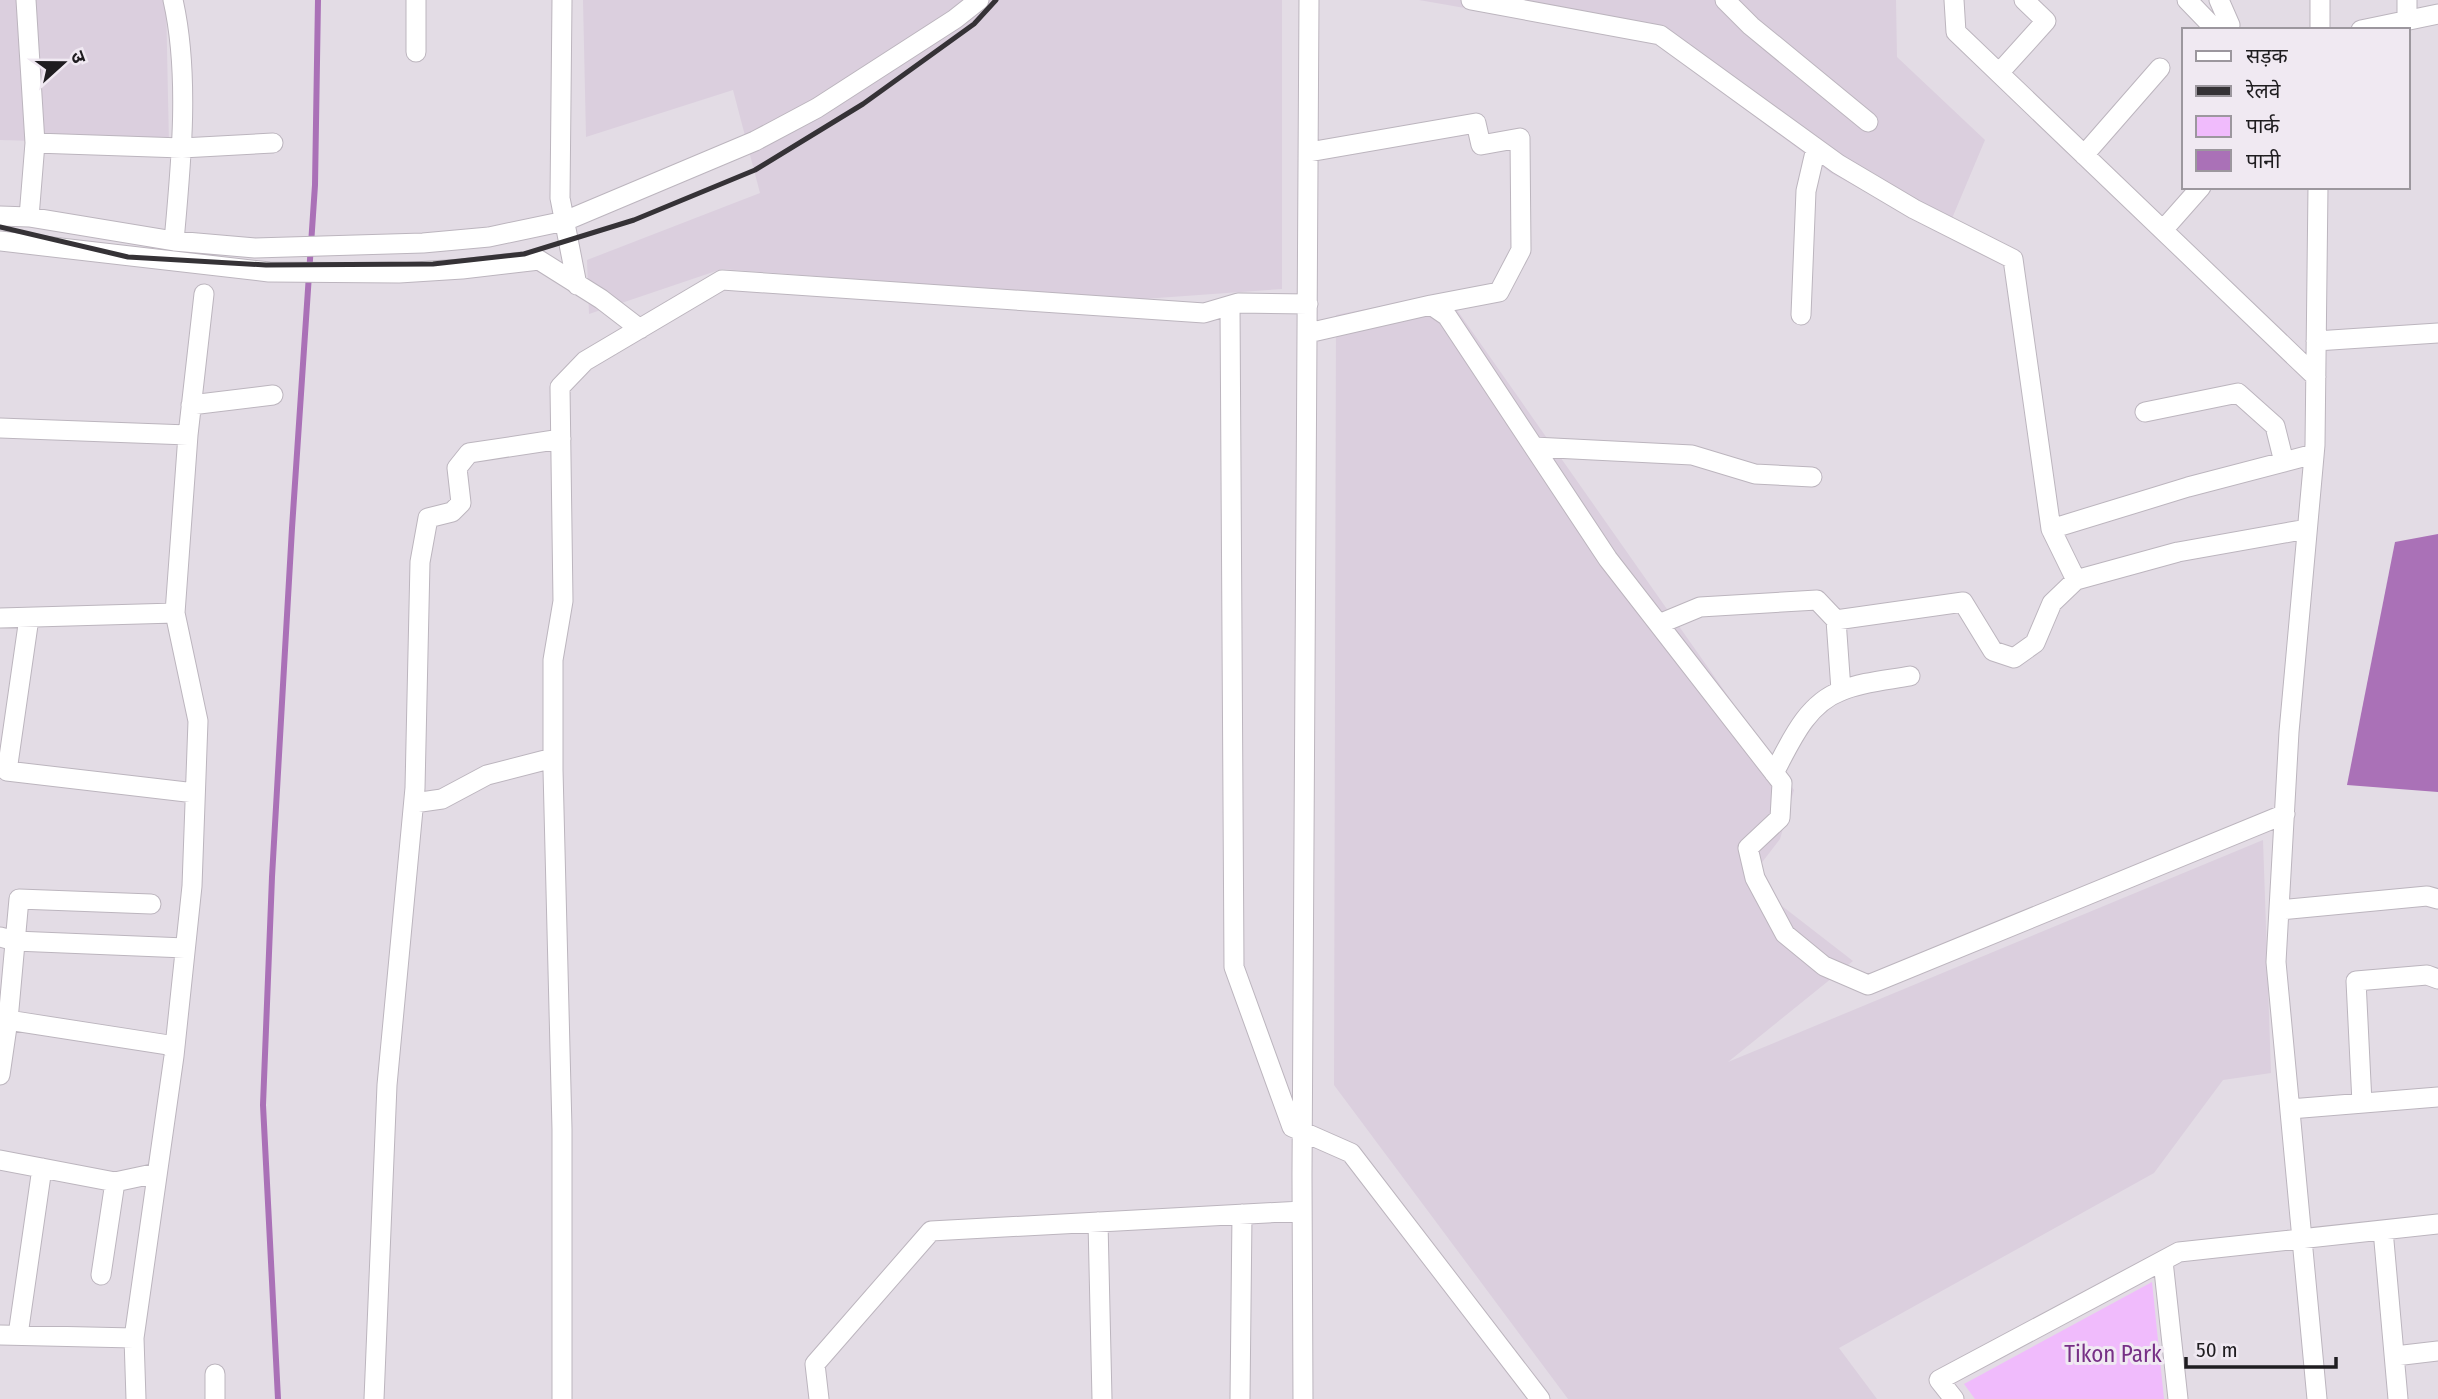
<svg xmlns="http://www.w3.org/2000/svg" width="2438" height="1399" viewBox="0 0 2438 1399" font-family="'Fira Sans Condensed','Noto Sans Devanagari',sans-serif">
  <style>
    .built { fill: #dbcfde }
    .green { fill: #f0bbfc }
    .water { fill: #aa71b7 }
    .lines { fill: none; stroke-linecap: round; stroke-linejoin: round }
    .stream { stroke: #aa71b7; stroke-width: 6 }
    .minor-casing { stroke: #bcb5be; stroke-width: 21 }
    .minor { stroke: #fff; stroke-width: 19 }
    .rail { stroke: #353236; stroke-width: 5 }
    .labels { text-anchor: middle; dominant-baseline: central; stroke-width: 6; stroke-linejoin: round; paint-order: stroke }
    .park-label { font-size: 23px; fill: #773086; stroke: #f0e9f2 }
  </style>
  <rect width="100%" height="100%" fill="#e3dce5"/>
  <path class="built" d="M0,0H166L169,145L0,140Z
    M583,0H1282V289L1129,300L722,269L589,314L587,260L760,193L733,90L586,137Z
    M1419,0H1896L1897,57L1985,140L1945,235L1831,173L1653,41Z
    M1445,293L1794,790L1780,839L1760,865L1782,906L1853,961L1728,1062L2263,840L2271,1073L2223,1080L2154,1173L1839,1348L1877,1399H1568L1334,1085L1336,315Z"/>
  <path class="green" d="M2152,1282L2164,1399H1975L1964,1384Z"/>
  <path class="water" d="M2438,534V792L2347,785L2395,542Z"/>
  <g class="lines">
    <path class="stream" d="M278,1399L263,1105L272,877L292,528L315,185L318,0"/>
    <defs>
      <path id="minor" d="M26,0L35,143L29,217
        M173,0C190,75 181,165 174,241
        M416,0V52
        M562,0L560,198L577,285
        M1471,0L1660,35L1838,164L1914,209L2013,259L2051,529L2188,487L2314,454
        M1725,0L1751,26L1868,122
        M1954,0L1956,32L2316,377
        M2187,0L2216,30
        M2219,0L2230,25L2229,30
        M2407,0V20
        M2320,30V0
        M2361,30L2438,14
        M1999,73L2046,21L2024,0
        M35,143L182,148L273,143
        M1309,152L1476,123L1481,145L1520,138L1521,250L1499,292L1431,305
        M2084,155L2160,68
        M0,216L29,217L174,241L255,248L423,243L489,237L565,221L755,141L817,108L955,19L979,0
        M2163,230L2201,187
        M0,241L269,272L399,273L462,269L539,260L601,299L640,329
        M1230,306L1234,967L1292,1127L1351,1153L1540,1399
        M1801,315L1806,191L1816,148
        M1308,333L1431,305L1447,316L1608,559L1782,783L1780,818L1748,848L1755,878L1785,934L1824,966L1868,985L2285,814
        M2316,341L2438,333
        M191,405L273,395
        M2145,412L2238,393L2275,426L2284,462
        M0,428L188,435L204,294
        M1534,447L1692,455L1755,474L1812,477
        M2051,529L2076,580
        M175,613L188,435
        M0,618L175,613L198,721L192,886L174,1056L134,1338L136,1399
        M29,618L7,771L195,793
        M1659,624L1700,607L1817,600L1836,620
        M1841,690L1836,620L1963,602L1993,651L2014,658L2035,643L2052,603L2076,580L2178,552L2307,529
        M1774,773C1790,743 1806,704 1841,691C1861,682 1888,680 1910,676
        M414,803L442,799L487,775L553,758
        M2279,910L2427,896L2438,899
        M0,937L15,941L185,948
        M8,1020L175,1046
        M0,1075L8,1020L19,899L151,904
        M2362,1103L2356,981L2427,975L2438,979
        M2290,1109L2438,1097
        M0,1160L115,1182L101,1275
        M115,1182L157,1173
        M1098,1222L1102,1399
        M2383,1230L2398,1399
        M2163,1261L2178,1399
        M0,1335L134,1338
        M18,1335L42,1168
        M2395,1356L2438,1351
        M215,1374V1399
        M374,1399L387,1085L415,788L420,562L428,518L452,512L461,503L457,468L469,453L561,439
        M562,1399V1129L553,770V660L563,601L560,387L585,361L722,280L1204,313L1238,303L1308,304
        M819,1399L815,1364L931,1231L1302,1211
        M1240,1399L1242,1214
        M1303,1399L1302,1175L1309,0
        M1954,1399L1939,1380L2179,1252L2438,1224
        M2317,1399L2276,962L2289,732L2315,445L2318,187"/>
    </defs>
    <use href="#minor" class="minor-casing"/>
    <use href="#minor" class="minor"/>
    <path class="rail" d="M0,227L128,257L266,265L433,264L524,254L634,220L755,170L863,104L974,24L996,0"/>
  </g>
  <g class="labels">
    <g class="park-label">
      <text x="2113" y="1354">Tikon Park</text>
    </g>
  </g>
  <rect x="2182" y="28" width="228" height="161" fill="#f0e9f2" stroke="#9c979e" stroke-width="2"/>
  <rect x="2196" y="51" width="35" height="10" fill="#ffffff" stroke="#9c979e" stroke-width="2"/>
  <text x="2246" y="63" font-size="21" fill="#1f1d20">सड़क</text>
  <rect x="2196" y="86" width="35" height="10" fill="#353236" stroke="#9c979e" stroke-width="2"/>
  <text x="2246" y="98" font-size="21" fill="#1f1d20">रेलवे</text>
  <rect x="2196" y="116" width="35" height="21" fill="#f0bbfc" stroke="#9c979e" stroke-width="2"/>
  <text x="2246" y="133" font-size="21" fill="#1f1d20">पार्क</text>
  <rect x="2196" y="150" width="35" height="21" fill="#aa71b7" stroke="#9c979e" stroke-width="2"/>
  <text x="2246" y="168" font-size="21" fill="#1f1d20">पानी</text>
  <g transform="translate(63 63) rotate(69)" stroke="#f0e9f2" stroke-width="5" paint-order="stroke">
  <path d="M0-5L12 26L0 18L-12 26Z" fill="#1f1d20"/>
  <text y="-10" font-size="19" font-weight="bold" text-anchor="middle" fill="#1f1d20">उ</text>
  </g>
  <path d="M2186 1357v10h150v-10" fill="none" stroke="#1f1d20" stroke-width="3.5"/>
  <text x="2196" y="1357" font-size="21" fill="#1f1d20" stroke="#f0e9f2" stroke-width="5" paint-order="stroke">50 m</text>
</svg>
